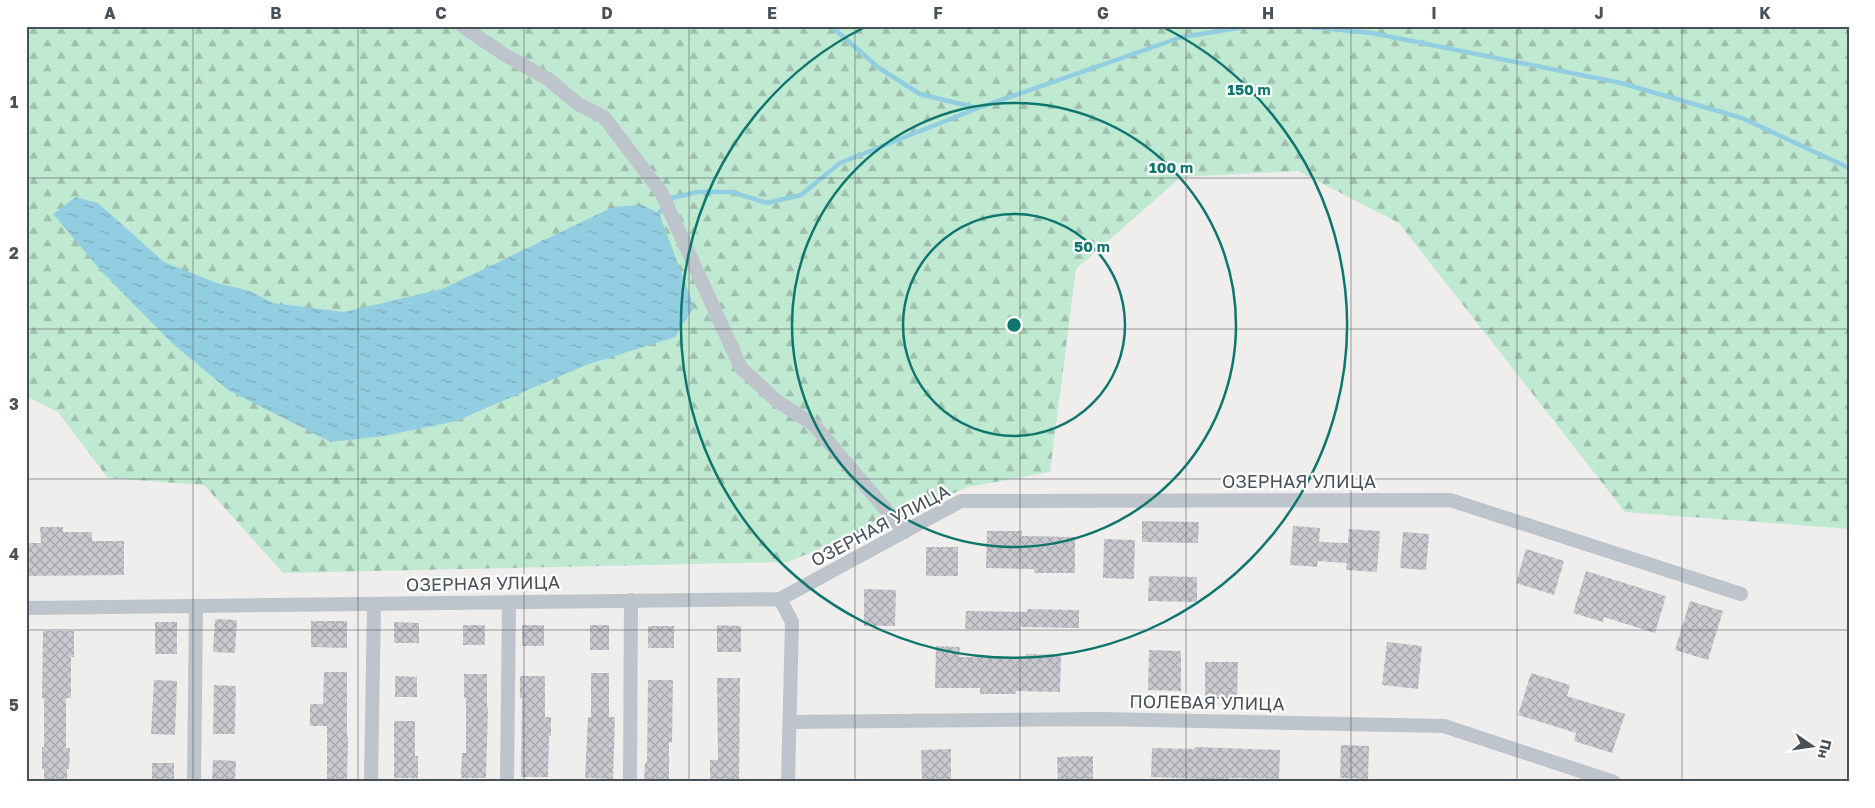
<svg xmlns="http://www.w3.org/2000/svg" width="1875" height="808" viewBox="0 0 1875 808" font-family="'Golos Text',sans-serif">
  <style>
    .forest { fill: url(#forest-firs) }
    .water { fill: url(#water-ripples) }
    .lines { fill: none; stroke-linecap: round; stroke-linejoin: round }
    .stream { stroke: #92cee1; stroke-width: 4.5 }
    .building { fill: url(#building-cross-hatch) }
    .minor { stroke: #bdc4cb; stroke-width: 14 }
    .grid { fill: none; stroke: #485058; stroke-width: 1; stroke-opacity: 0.55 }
    .ring { fill: none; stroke: #0f766e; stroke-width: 2.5 }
    .labels { text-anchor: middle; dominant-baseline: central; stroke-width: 4.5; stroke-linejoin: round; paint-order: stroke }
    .street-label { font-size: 18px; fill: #485058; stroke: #fff }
    .centre { fill: #0f766e; stroke: #fff; stroke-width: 2.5 }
    .ring-label { font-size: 15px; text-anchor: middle; font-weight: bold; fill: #0f766e; stroke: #fff; stroke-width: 4.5; stroke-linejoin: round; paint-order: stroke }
    .neatline { fill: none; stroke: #485058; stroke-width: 2 }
    .grid-label { font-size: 16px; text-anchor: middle; font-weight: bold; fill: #485058 }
  </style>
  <defs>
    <pattern id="forest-firs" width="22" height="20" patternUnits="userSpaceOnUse" patternTransform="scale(1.25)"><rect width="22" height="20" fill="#c0e9d1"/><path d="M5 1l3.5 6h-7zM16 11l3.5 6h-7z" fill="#9ebfac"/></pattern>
    <pattern id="water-ripples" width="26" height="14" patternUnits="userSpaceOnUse" patternTransform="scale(1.25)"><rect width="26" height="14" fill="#92cee1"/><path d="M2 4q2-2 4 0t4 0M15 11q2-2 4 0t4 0" fill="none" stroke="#79aab9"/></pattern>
    <pattern id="building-cross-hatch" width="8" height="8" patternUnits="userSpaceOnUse" patternTransform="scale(1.25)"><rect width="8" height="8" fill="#c9c9cf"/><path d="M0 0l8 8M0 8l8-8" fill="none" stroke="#a5a6ab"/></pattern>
  </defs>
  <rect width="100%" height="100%" fill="#f0eded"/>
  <path class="forest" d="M26,26H1849V529L1625,512L1399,223L1298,171L1181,177L1076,269L1050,472L968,487L788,562L283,573L204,485L108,478L58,412L26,396Z"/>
  <path class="water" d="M76,197L98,203L164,262L217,283L250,291L273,303L344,312L442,289L613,207L642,205L659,213L694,307L675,337L586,365L456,421L384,436L331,442L228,390L172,343L103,273L53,214Z"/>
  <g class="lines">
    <path class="stream" d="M831,26L879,68L920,94L977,108
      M1299,26L1372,33L1621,83L1742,118L1849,168
      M659,213L672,198L697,192H732L767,203L801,195L840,163L978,108L1182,37L1250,26"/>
  </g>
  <path class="building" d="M1142,521L1199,522L1198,543L1142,542Z
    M1293,526L1320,528L1319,542L1348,543L1349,529L1380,531L1377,572L1346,570L1347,563L1318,561L1317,567L1290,565Z
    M40,527H63V532H92V541H124V575L26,576V543H41Z
    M987,531H1022V536L1075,537V573H1034V569L986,568Z
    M1403,532L1429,534L1426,570L1400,568Z
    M1104,539L1135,540L1134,579L1103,578Z
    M926,547H958V576H926Z
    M1526,549L1564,561L1554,595L1516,583Z
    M1586,571L1666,596L1655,633L1604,617L1603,622L1573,613Z
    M1149,576L1197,577V602L1148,601Z
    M864,589L896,590L895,626H864Z
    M1690,601L1723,611L1708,660L1675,650Z
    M1027,609L1079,610V628L1020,627V630L965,629L966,611L1027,612Z
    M215,619L237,620L235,653L213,652Z
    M311,621H347V648L311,647Z
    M155,622H177V654H155Z
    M394,622L419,623V643H394Z
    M463,625H485V645H463Z
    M522,625H544V646H522Z
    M590,625H609V650H590Z
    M717,625L741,626V652H717Z
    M648,626H674V648H648Z
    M43,631H74V657H71V698H66V748H70L69,769H67V782H44V769H42V747H44V698H42Z
    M1387,642L1422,646L1418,689L1382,685Z
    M936,646L960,647L959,657L1026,658V654L1061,655L1060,692L1016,691V694H980V688H935Z
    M1149,650L1181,651V691L1148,690Z
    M1205,662H1238L1237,699H1205Z
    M324,672H347V737H348L347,782H327V726H310V704H323Z
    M591,673H609V717H615L613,779L585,778L588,717H591Z
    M1531,673L1570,685L1567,696L1625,714L1612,753L1574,741L1576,733L1518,715Z
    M464,674H487V708H488L486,778H461L462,753H466V698H464Z
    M395,676L417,677V697H395Z
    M520,676H545V717H551V736H549L548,777H521L522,698H520Z
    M717,678H740L739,782H710V760H718Z
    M154,680L177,681L175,735L151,734Z
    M648,680H673L672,742H669V780H644L645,763H647Z
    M214,685L236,686L235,734H213Z
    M394,721H415V756H418V778H394Z
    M1341,745L1369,746L1368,779L1340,778Z
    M1194,747L1280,750L1279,779L1229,778V780L1151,777L1152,748L1194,749Z
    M951,749V780L922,781L921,750Z
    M1093,756V782H1058L1057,757Z
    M213,760L236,761L235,782H212Z
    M152,763H174V782H152Z"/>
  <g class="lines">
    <path class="minor" d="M462,26L505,55L548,79L578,104L604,117L661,192L741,368L777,401L814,425L905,532
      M780,599L792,622L788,782
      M26,608L780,599L961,501L1450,500L1741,594
      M790,722L1100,719L1444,726L1614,782
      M194,782L196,606
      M371,782L374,604
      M507,782L509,602
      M630,782L631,600"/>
  </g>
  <path class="grid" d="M193,26V782M358,26V782M524,26V782M689,26V782M855,26V782M1020,26V782M1186,26V782M1351,26V782M1517,26V782M1682,26V782M26,178H1849M26,329H1849M26,479H1849M26,630H1849"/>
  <g class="ring">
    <circle cx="1014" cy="325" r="111"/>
    <circle cx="1014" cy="325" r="222"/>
    <path d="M1163 27A333 333 0 1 1 865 27"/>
  </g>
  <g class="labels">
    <g class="street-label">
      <text x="1299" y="481">ОЗЕРНАЯ УЛИЦА</text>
      <text transform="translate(880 525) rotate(-28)">ОЗЕРНАЯ УЛИЦА</text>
      <text transform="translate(483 583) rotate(-1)">ОЗЕРНАЯ УЛИЦА</text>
      <text transform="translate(1207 702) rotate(1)">ПОЛЕВАЯ УЛИЦА</text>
    </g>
  </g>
  <circle cx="1014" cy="325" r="8" class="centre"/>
  <g class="ring-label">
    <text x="1249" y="95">150 m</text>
    <text x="1171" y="173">100 m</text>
    <text x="1092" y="252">50 m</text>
  </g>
  <rect width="1875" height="808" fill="none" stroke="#ffffff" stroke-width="55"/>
  <g transform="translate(1812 746) rotate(103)" stroke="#ffffff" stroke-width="4" paint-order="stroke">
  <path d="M0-4L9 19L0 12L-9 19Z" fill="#485058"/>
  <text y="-8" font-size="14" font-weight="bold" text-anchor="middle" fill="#485058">Пн</text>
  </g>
  <rect x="28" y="28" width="1820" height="752" class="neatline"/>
  <g class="grid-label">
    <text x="110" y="19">A</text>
    <text x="276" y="19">B</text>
    <text x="441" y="19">C</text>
    <text x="607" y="19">D</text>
    <text x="772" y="19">E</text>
    <text x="938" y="19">F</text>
    <text x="1103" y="19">G</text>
    <text x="1268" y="19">H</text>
    <text x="1434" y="19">I</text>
    <text x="1599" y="19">J</text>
    <text x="1765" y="19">K</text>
    <text x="14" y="108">1</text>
    <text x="14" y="259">2</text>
    <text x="14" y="410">3</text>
    <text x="14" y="560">4</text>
    <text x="14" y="711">5</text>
  </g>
</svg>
